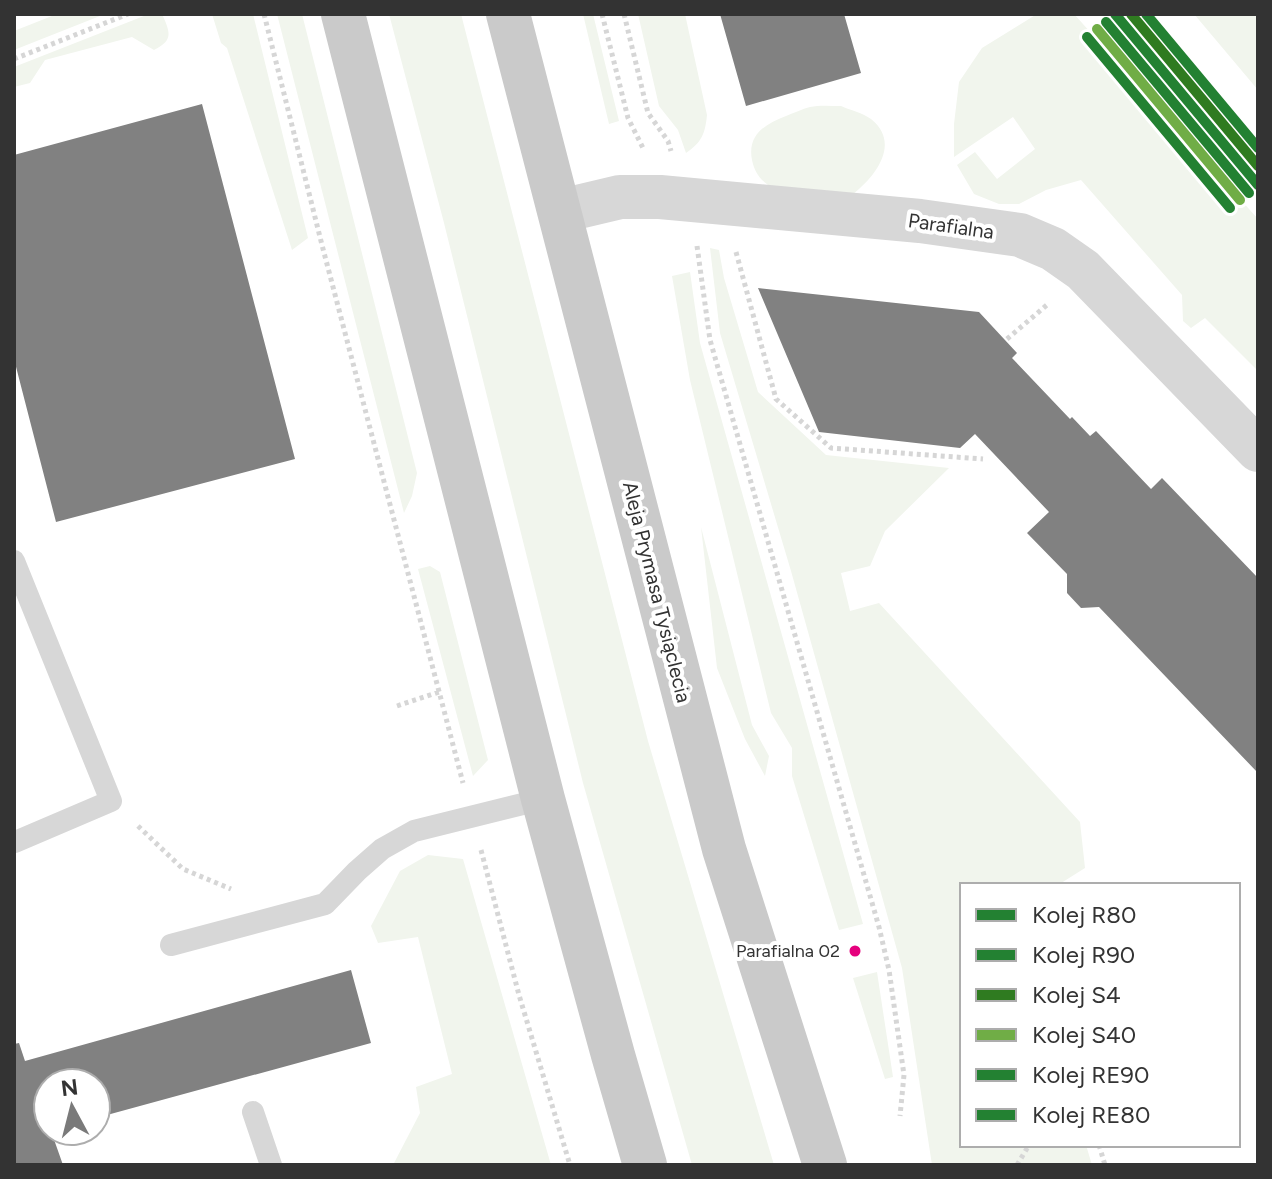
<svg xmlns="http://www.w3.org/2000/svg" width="1272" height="1179" viewBox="0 0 1272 1179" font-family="Figtree,sans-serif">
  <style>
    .green { fill: #f1f5ed }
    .building { fill: #818181 }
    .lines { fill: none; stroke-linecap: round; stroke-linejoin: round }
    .path { stroke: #d6d6d6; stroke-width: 5; stroke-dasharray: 4 4; stroke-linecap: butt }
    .lane { stroke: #d7d7d7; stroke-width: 22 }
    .street { stroke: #d7d7d7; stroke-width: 44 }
    .primary { stroke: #cacaca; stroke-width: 44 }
    .rail-1-casing { stroke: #fff; stroke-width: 16 }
    .rail-2-casing { stroke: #fff; stroke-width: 16 }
    .rail-3-casing { stroke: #fff; stroke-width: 16 }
    .rail-4-casing { stroke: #fff; stroke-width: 16 }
    .rail-5-casing { stroke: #fff; stroke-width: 16 }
    .rail-6-casing { stroke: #fff; stroke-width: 16 }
    .rail-1 { stroke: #238132; stroke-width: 10 }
    .rail-2 { stroke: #238132; stroke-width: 10 }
    .rail-3 { stroke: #2f7b20; stroke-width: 10 }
    .rail-4 { stroke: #70ad46; stroke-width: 10 }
    .rail-5 { stroke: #238132; stroke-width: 10 }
    .rail-6 { stroke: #238132; stroke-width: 10 }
    .bus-dot { fill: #e5007d; stroke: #fff; stroke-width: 3 }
    .labels { text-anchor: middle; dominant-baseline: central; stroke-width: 8; stroke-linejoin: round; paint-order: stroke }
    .bus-label { font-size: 18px; fill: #333; stroke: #fff; text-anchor: end }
    .street-label { font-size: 20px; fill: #333; stroke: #fff }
  </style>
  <rect width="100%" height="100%" fill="#fff"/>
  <path class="green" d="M57,14H105L14,50V31Z
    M149,14H162C170,32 174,40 154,50L132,37L45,60L30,83L14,87V67Z
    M212,14H253L308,238L292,250L227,48L221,43Z
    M277,14H302L417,473L412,496L404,513Z
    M389,14H461L648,741L774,1165H692L583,783L444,223Z
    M583,14H593L619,121L609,124Z
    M638,14H685L707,115C705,134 702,142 686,153L678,130L659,106Z
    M1037,14H1074L1258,219V371L1205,318L1191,328L1183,321L1182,295L1081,180L1046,190L1019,204H999L974,194L957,165L975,152L997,179L1035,149L1013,117L954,157V124L959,82L982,48Z
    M1194,14H1258V90Z
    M841,106C850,110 863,113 871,119C901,143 876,176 853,194L774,189C762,182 755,174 752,160C747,135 765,124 786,116C794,113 802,109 810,107C819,105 831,106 841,106Z
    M710,248L719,250L724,278L758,392L826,455L949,468L885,531L870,566L841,573L850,611L879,603L1080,822L1085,868L1058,885H962V1145H1086L1092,1165H932L902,968L791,571L720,333Z
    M690,272L700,343L863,924L839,930L792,776V748L771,713L690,380L672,276Z
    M701,527L752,725L769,756L765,776L745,739L717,668Z
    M430,566L440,572L488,760L473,776L418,569Z
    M428,855L463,859L551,1165H393L420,1113L416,1087L452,1074L418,937L378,943L371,926L400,871Z
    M877,972L893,1077L885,1079L853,978Z"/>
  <path class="building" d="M720,14H844L861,73L746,106Z
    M202,104L295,459L56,522L14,359V155Z
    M758,288L979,312L1017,353L1012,358L1070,419L1072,417L1090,436L1096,431L1151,489L1162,478L1258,578V773L1099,607L1081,608L1067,593V574L1027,533L1049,512L975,434L960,448L819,432Z
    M351,970L371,1043L96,1118V1083H48V1131H51L63,1165H14V1044L19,1043L25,1061Z"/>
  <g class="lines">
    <path class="path" d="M264,14L322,245L463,783
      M602,14L628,118L644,150
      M624,14L648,113L668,141L671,151
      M14,59L128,14
      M697,246L710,340L879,927L889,970L904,1075L900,1116
      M736,252L776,399L831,448L983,459
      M1007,339L1048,304
      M397,706L439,692
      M138,826L183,869L231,889
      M481,850L519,995L570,1165
      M1099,1145L1105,1165
      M1017,1165L1029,1145"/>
    <path class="lane" d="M14,561L111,801L15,842
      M171,945L325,904L357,871L382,849L414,831L543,799
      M253,1112L271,1165"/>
    <path class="street" d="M561,211L620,197H660L920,221L1020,235L1053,249L1083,270L1258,450"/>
    <path class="primary" d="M343,14L543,799L613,1055L645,1165
      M508,14L724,849L825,1165"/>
    <defs>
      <path id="rail-1" d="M1115,14L1258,185"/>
      <path id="rail-2" d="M1106,22L1249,193"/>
      <path id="rail-3" d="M1131,14L1258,166"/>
      <path id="rail-4" d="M1097,29L1240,200"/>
      <path id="rail-5" d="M1146,14L1258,148"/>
      <path id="rail-6" d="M1087,37L1230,208"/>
    </defs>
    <use href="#rail-1" class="rail-1-casing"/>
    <use href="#rail-2" class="rail-2-casing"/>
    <use href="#rail-3" class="rail-3-casing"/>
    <use href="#rail-4" class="rail-4-casing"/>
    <use href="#rail-5" class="rail-5-casing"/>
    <use href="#rail-6" class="rail-6-casing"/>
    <use href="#rail-1" class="rail-1"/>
    <use href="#rail-2" class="rail-2"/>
    <use href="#rail-3" class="rail-3"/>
    <use href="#rail-4" class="rail-4"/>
    <use href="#rail-5" class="rail-5"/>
    <use href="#rail-6" class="rail-6"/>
  </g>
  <circle class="bus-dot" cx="855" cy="951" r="7"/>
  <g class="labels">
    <g class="bus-label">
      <text x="840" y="951">Parafialna 02</text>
    </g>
    <g class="street-label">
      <text transform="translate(951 226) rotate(8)">Parafialna</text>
      <text transform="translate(657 592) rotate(76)">Aleja Prymasa Tysiąclecia</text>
    </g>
  </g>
  <rect width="1272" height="1179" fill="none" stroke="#333333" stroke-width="32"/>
  <rect x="960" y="883" width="280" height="264" fill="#ffffff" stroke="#adadad" stroke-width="2"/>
  <rect x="976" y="909" width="40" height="12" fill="#238132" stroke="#adadad" stroke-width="2"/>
  <text x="1032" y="923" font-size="24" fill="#333333">Kolej R80</text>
  <rect x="976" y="949" width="40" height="12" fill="#238132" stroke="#adadad" stroke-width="2"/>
  <text x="1032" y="963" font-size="24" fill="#333333">Kolej R90</text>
  <rect x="976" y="989" width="40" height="12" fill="#2f7b20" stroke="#adadad" stroke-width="2"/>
  <text x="1032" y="1003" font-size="24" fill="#333333">Kolej S4</text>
  <rect x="976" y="1029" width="40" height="12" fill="#70ad46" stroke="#adadad" stroke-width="2"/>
  <text x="1032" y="1043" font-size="24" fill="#333333">Kolej S40</text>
  <rect x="976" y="1069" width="40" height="12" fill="#238132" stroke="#adadad" stroke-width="2"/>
  <text x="1032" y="1083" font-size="24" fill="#333333">Kolej RE90</text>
  <rect x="976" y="1109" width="40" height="12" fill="#238132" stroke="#adadad" stroke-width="2"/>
  <text x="1032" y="1123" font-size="24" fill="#333333">Kolej RE80</text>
  <g transform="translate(72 1107) rotate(353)"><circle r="38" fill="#ffffff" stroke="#adadad" stroke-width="2"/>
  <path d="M0-6L14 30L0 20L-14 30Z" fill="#7a7a7a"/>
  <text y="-12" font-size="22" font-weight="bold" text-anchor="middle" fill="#333333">N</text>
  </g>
</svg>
